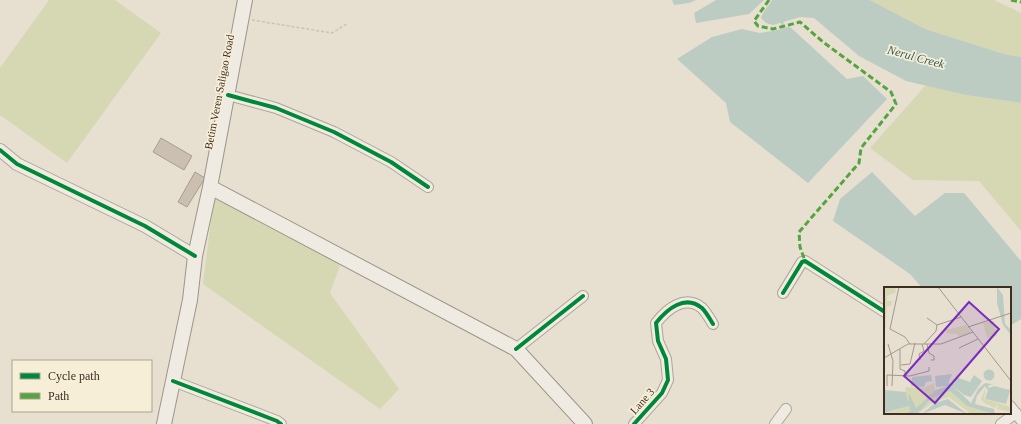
<svg xmlns="http://www.w3.org/2000/svg" width="1021" height="424" viewBox="0 0 1021 424" font-family="'Times New Roman',serif">
  <style>
    .green { fill: #d6d7b3 }
    .water { fill: #bcccc2 }
    .lines { fill: none; stroke-linecap: round; stroke-linejoin: round }
    .stream { stroke: #bcccc2; stroke-width: 2.5 }
    .building { fill: #cbbfb2; stroke: #a89c90 }
    .minor-casing { stroke: #ada599; stroke-width: 12 }
    .tertiary-casing { stroke: #ada599; stroke-width: 14 }
    .secondary-casing { stroke: #9c958a; stroke-width: 16 }
    .path { stroke: #c8c2b9; stroke-width: 1.5; stroke-dasharray: 3 2; stroke-linecap: butt }
    .minor { stroke: #efebe3; stroke-width: 10 }
    .tertiary { stroke: #efebe3; stroke-width: 12 }
    .secondary { stroke: #efebe3; stroke-width: 14 }
    .quiet { stroke: #54a441; stroke-width: 3; stroke-dasharray: 6 3; stroke-linecap: butt }
    .cycleway-casing { stroke: #f7eed8; stroke-width: 6 }
    .cycleway { stroke: #00873e; stroke-width: 4 }
    .labels { text-anchor: middle; dominant-baseline: central; stroke-width: 3.5; stroke-linejoin: round; paint-order: stroke }
    .street-label { font-size: 11px; fill: #3d2e20; stroke: #f7eed8 }
    .water-label { font-size: 12px; font-style: italic; fill: #2f5d5a; stroke: #f7eed8 }
    .inset-road { fill: none; stroke: #a3998a; stroke-width: 1 }
    .view { fill: #7b2cbf; fill-opacity: 0.15; stroke: #7b2cbf; stroke-width: 2 }
    .inset-edge { fill: none; stroke: #3d2e20; stroke-width: 2 }
  </style>
  <rect width="100%" height="100%" fill="#e7e0d1"/>
  <path class="green" d="M49,0H115L161,33L67,163L0,115V68Z
    M870,0H994L1021,13V57L1004,54L925,29Z
    M926,85L966,95L1021,103V231L979,181L913,180L870,148Z
    M214,198L341,263L330,293L399,389L380,409L203,284Z"/>
  <path class="water" d="M672,0H696L689,3L674,5Z
    M716,0H764L749,14L696,23L694,13Z
    M772,0H870L925,29L1004,54L1021,57V103L966,95L906,81L859,56L814,18L800,17L773,25L766,23L761,18C763,11 768,7 772,0Z
    M789,26L847,79L863,76L887,99L808,183L730,122L726,103L677,59L712,37L742,29L760,33L783,29Z
    M872,172L915,216L945,193H964L1021,261V319L1010,326V288H922L910,274L833,221L840,199Z"/>
  <g class="lines">
    <path class="stream" d="M782,20L783,29"/>
  </g>
  <path class="building" d="M161,138L192,156L184,170L153,152Z
    M195,172L205,178L187,207L178,202Z"/>
  <g class="lines">
    <defs>
      <path id="minor" d="M228,95L276,108L334,132L391,162L428,187
        M783,293L802,262L805,261L885,312
        M516,349L583,296
        M173,381L277,421L281,424
        M1010,406L1021,420
        M634,424L662,393L668,380L666,359L658,341L656,323C667,309 685,294 702,308C706,312 710,319 713,324
        M775,424L786,409
        M1001,424L1016,413"/>
      <path id="tertiary" d="M0,150L17,164L145,226L195,256"/>
      <path id="secondary" d="M210,187L516,349L585,424
        M164,424L190,300L195,256L210,187L245,0"/>
    </defs>
    <use href="#minor" class="minor-casing"/>
    <use href="#tertiary" class="tertiary-casing"/>
    <use href="#secondary" class="secondary-casing"/>
    <path class="path" d="M252,20L332,33L348,23"/>
    <use href="#minor" class="minor"/>
    <use href="#tertiary" class="tertiary"/>
    <use href="#secondary" class="secondary"/>
    <path class="quiet" d="M769,0L754,21L758,26L773,29L800,22L823,42L891,92L896,104L861,148L859,163L799,232L800,247L805,261
      M1011,0L1021,2"/>
    <defs>
      <path id="cycleway" d="M228,95L276,108L334,132L391,162L428,187
        M0,150L17,164L145,226L195,256
        M783,293L802,262L805,261L885,312
        M516,349L583,296
        M173,381L277,421L281,424
        M634,424L662,393L668,380L666,359L658,341L656,323C667,309 685,294 702,308C706,312 710,319 713,324"/>
    </defs>
    <use href="#cycleway" class="cycleway-casing"/>
    <use href="#cycleway" class="cycleway"/>
  </g>
  <g class="labels">
    <g class="street-label">
      <text transform="translate(219 92) rotate(-79)">Betim Veren Saligao Road</text>
      <text transform="translate(642 401) rotate(-49)">Lane 3</text>
    </g>
    <g class="water-label">
      <text transform="translate(916 57) rotate(15)">Nerul Creek</text>
    </g>
  </g>
  <g transform="translate(884 287)">
    <rect width="127" height="127" fill="#e7e0d1"/>
    <path d="M0,0H12L11,6L3,9V14H8L7,19H3L0,59ZM110,34L113,49L103,51L99,36ZM82,38L87,45L75,50L73,47L62,46V43ZM50,96L51,104L32,121L25,107L24,115L21,100L40,101ZM102,99L100,112L127,120V125L113,122L114,117L111,121L100,116L97,112ZM66,104L83,119L106,123L108,127H87L65,110L50,115L33,127L48,111ZM25,119L26,124L22,127H0Z" fill="#d6d7b3"/>
    <path d="M113,0L119,8L121,37L127,43V48L119,38L113,16ZM99.5 88a5.5 5.5 0 1 1 11 0a5.5 5.5 0 1 1-11 0ZM68,87L64,97L66,96L87,116L94,102L101,96L108,97L104,99L105,101L110,99L126,103L127,100L122,117L101,112L104,103L101,99L93,109L91,117L110,122L111,127L83,119L66,104L48,111L33,127H22L26,124L25,119L0,126V103L22,105L24,115L25,106L32,121L52,103L64,99L52,100L51,89ZM47,88L48,94L42,95L40,100L27,99L28,90ZM90,88L98,94L87,110L80,108L67,97L70,91V97L72,90L86,95ZM64,112L83,127L61,118L38,127L51,116Z" fill="#bcccc2"/>
    <path class="inset-road" d="M15,0L6,42L21,50L26,57M54,0L127,94M43,31L53,38L77,30M84,40L127,26M4,57L9,74L8,99M40,57L52,44L53,38M43,57L45,66L50,69V73H47M75,61L94,52M16,62V82L21,84V89M0,71L24,57H57L89,45M36,73L35,67L40,64L38,57M17,78L26,77L31,56M3,99V88L26,89L45,84V80"/>
    <path class="view" d="M85,15L115,42L51,116L20,89Z"/>
    <rect width="127" height="127" class="inset-edge"/>
  </g>
  <rect x="12" y="360" width="140" height="52" fill="#f7eed8" stroke="#ada18e"/>
  <rect x="20" y="373" width="20" height="6" fill="#00873e" stroke="#ada18e"/>
  <text x="48" y="380" font-size="12" fill="#3d2e20">Cycle path</text>
  <rect x="20" y="393" width="20" height="6" fill="#54a441" stroke="#ada18e"/>
  <text x="48" y="400" font-size="12" fill="#3d2e20">Path</text>
</svg>
